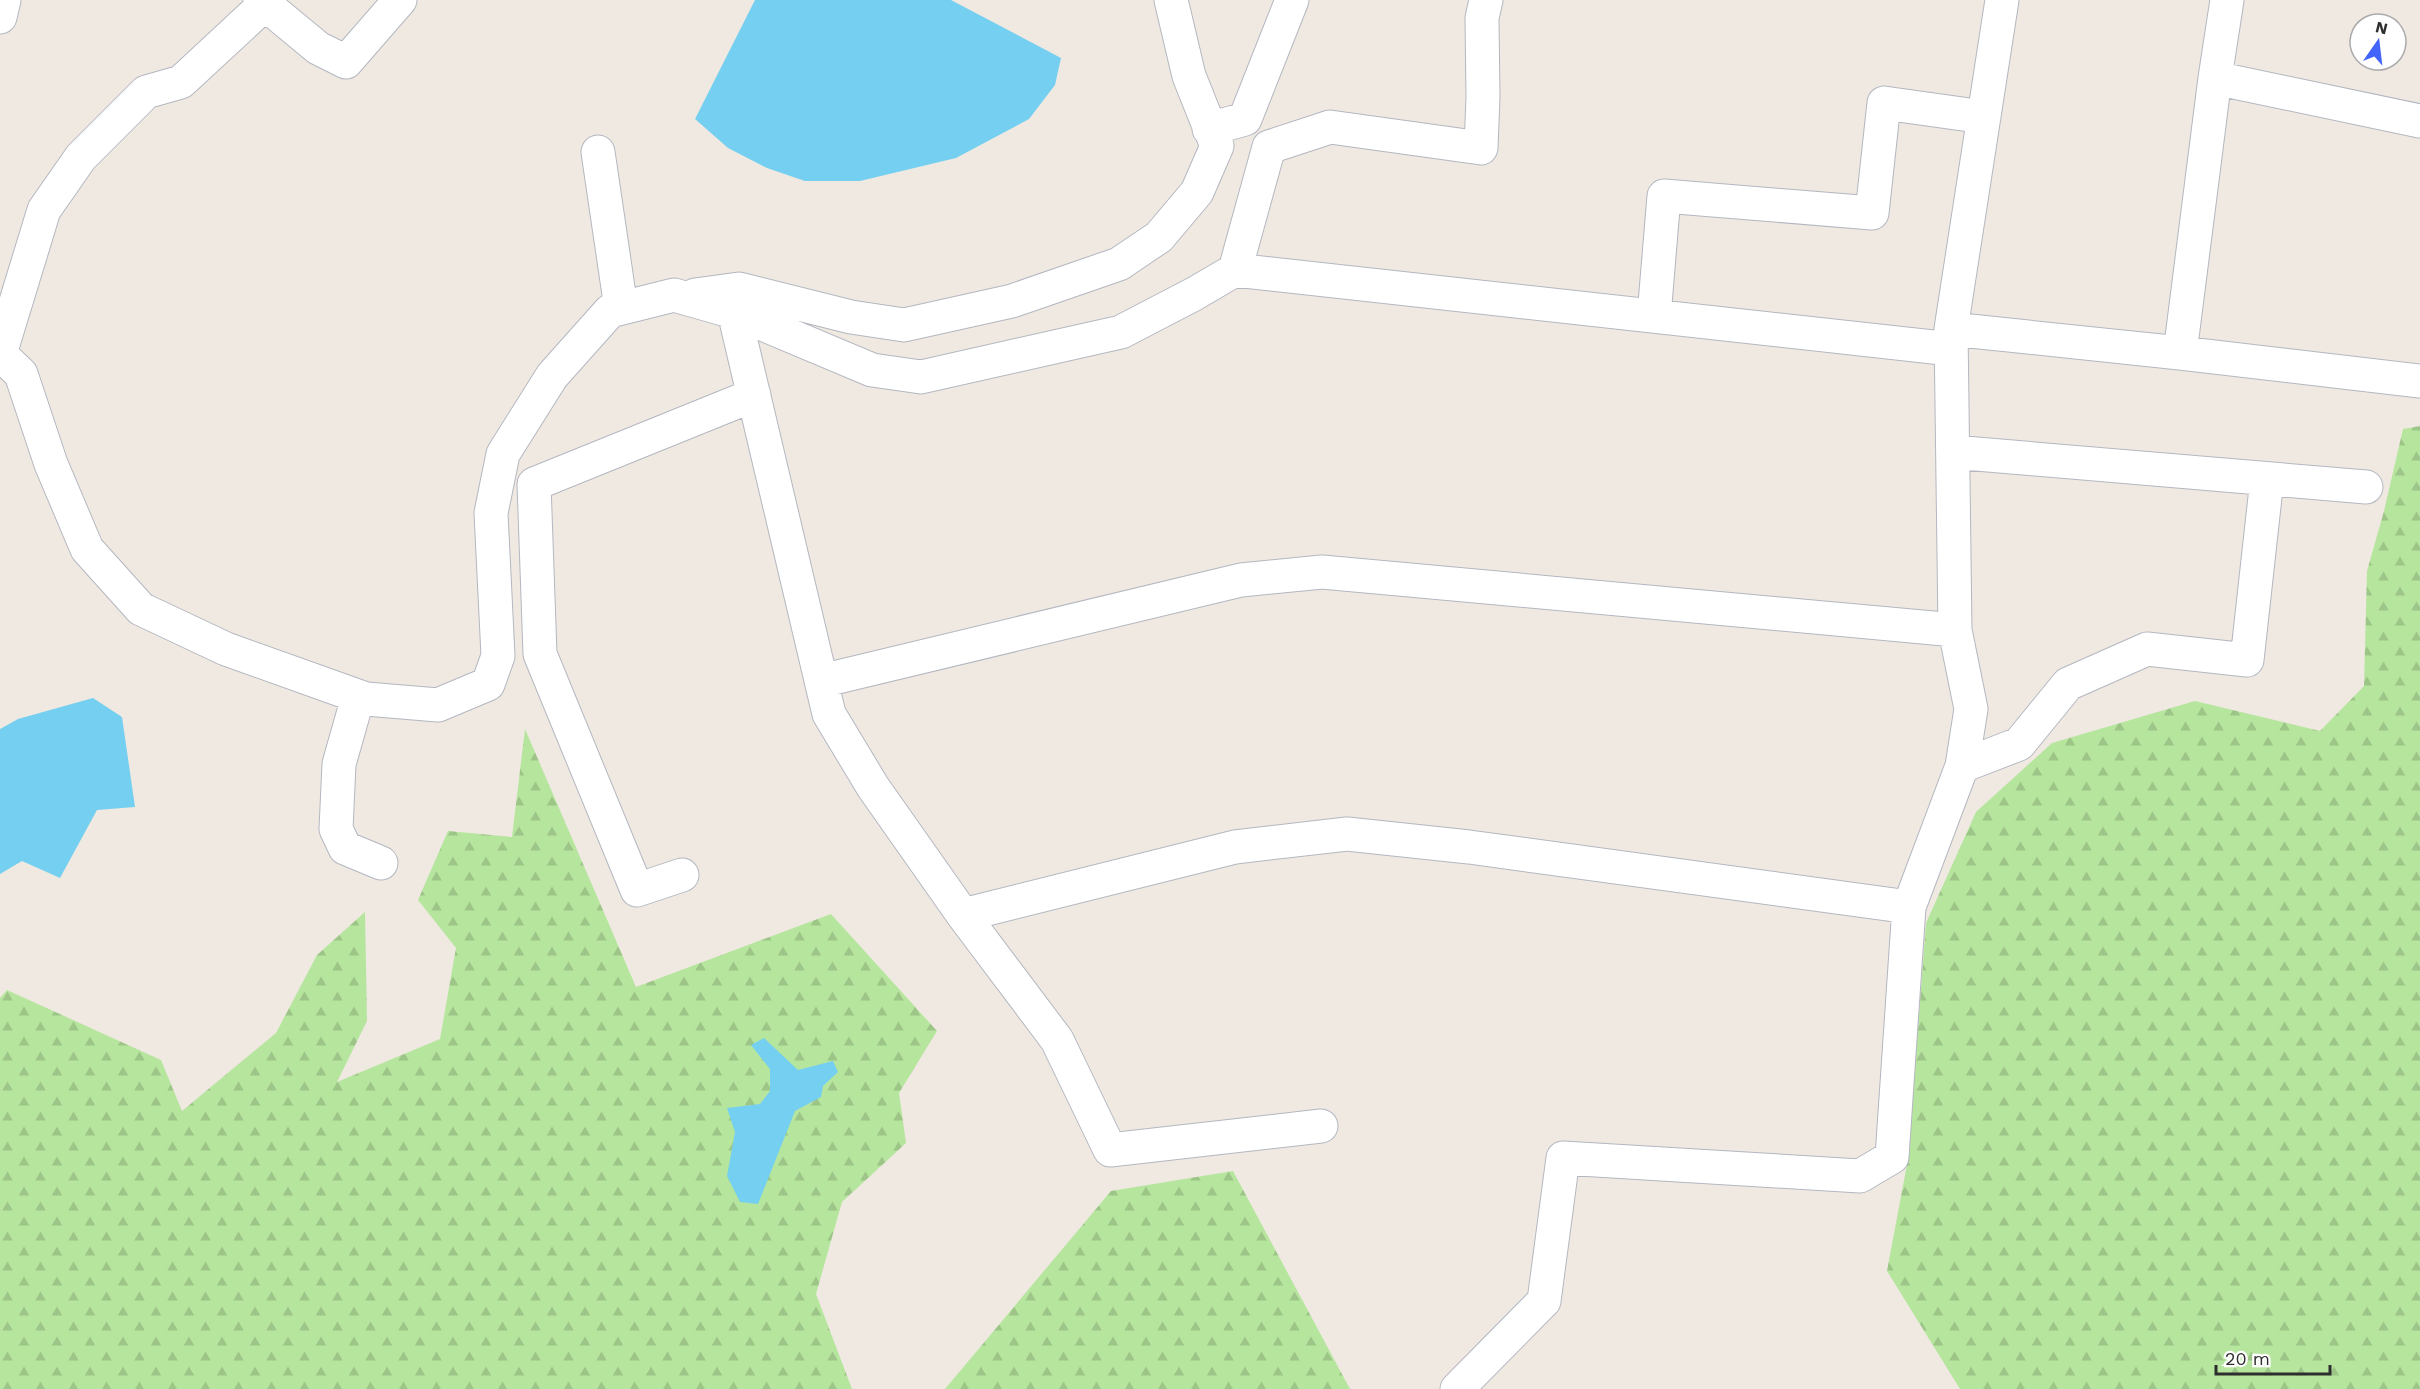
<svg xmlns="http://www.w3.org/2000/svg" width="2420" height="1389" viewBox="0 0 2420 1389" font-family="'Work Sans',sans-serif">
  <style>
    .forest { fill: url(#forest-firs) }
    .water { fill: #75cff0 }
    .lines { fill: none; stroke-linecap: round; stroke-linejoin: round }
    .minor-casing { stroke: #b4b7c1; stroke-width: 35 }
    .minor { stroke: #fff; stroke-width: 33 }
  </style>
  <defs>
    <pattern id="forest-firs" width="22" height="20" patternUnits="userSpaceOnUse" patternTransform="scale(1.5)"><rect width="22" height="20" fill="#b6e59e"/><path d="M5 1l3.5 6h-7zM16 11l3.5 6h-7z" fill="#9dc588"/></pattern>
  </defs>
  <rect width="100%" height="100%" fill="#efe9e1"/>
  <path class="forest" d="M2420,426V1389H1960L1887,1271L1908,1159L1926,923L1976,812L2052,743L2195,701L2320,731L2364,686L2367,571L2384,511L2403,429Z
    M525,729L636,987L831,914L937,1031L899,1093L906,1143L842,1202L816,1294L852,1389H0V998L7,990L161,1060L182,1111L276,1033L317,955L365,912L367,1021L337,1082L440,1039L456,948L418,900L448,831L512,837Z
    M1233,1171L1350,1389H945L1111,1191Z"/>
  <path class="water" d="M755,0H951L1061,58L1055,85L1029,119L956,158L860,181H805L767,168L728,148L695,119Z
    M93,698L122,717L135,807L97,810L60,878L22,861L0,874V729L18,719Z
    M764,1038L798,1070L833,1061L838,1072L823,1086L821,1097L795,1111L758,1204L740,1202L727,1176L735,1132L727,1108L760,1104L770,1091V1069L751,1045Z"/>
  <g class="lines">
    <defs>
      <path id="minor" d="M260,0L318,48L346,62L400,0
        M0,17L4,0
        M2215,78L2420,121
        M1209,129L1245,119L1292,0
        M598,152L621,308
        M1235,270L1269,147L1330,127L1481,148L1483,97L1482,18L1486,0
        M695,295L739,289L851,317L904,325L1012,301L1119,264L1159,237L1197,192L1217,146L1189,76L1171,0
        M734,312L829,714L873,787L963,915L1057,1040L1110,1150L1321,1126
        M1654,316L1664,196L1872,213L1884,103L1984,117
        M1951,329L2180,353L2420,381
        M2180,353L2215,78L2227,0
        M0,354L21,374L51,464L87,549L141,609L226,649L366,699L438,705L488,684L498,656L491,513L503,454L552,376L610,311L674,295L734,312L872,370L921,377L1121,332L1194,294L1235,270L1951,349
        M0,354L44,210L81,157L146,92L181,82L264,5
        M1953,452L2366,487
        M821,681L1241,580L1322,572L1955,630
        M358,697L339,764L336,829L345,848L381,863
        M1962,766L2019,744L2068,684L2147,649L2247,660L2267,479
        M682,875L637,890L540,654L534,484L754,395
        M963,915L1235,847L1347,834L1469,847L1909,907L1962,766L1971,709L1955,630L1951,329L2002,0
        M1457,1389L1544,1301L1563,1158L1860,1176L1892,1157L1909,907"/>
    </defs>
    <use href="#minor" class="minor-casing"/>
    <use href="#minor" class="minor"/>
  </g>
  <g transform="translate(2378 42) rotate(14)"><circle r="28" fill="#ffffff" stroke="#ababab" stroke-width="1.5"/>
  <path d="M0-4.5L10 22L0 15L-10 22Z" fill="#4264fb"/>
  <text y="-9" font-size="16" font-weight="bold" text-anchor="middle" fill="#2e2e2e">N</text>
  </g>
  <path d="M2216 1365v9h114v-9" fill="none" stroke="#2e2e2e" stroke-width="3"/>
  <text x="2225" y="1365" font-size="18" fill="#2e2e2e" stroke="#ffffff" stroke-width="4.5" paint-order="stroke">20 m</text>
</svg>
